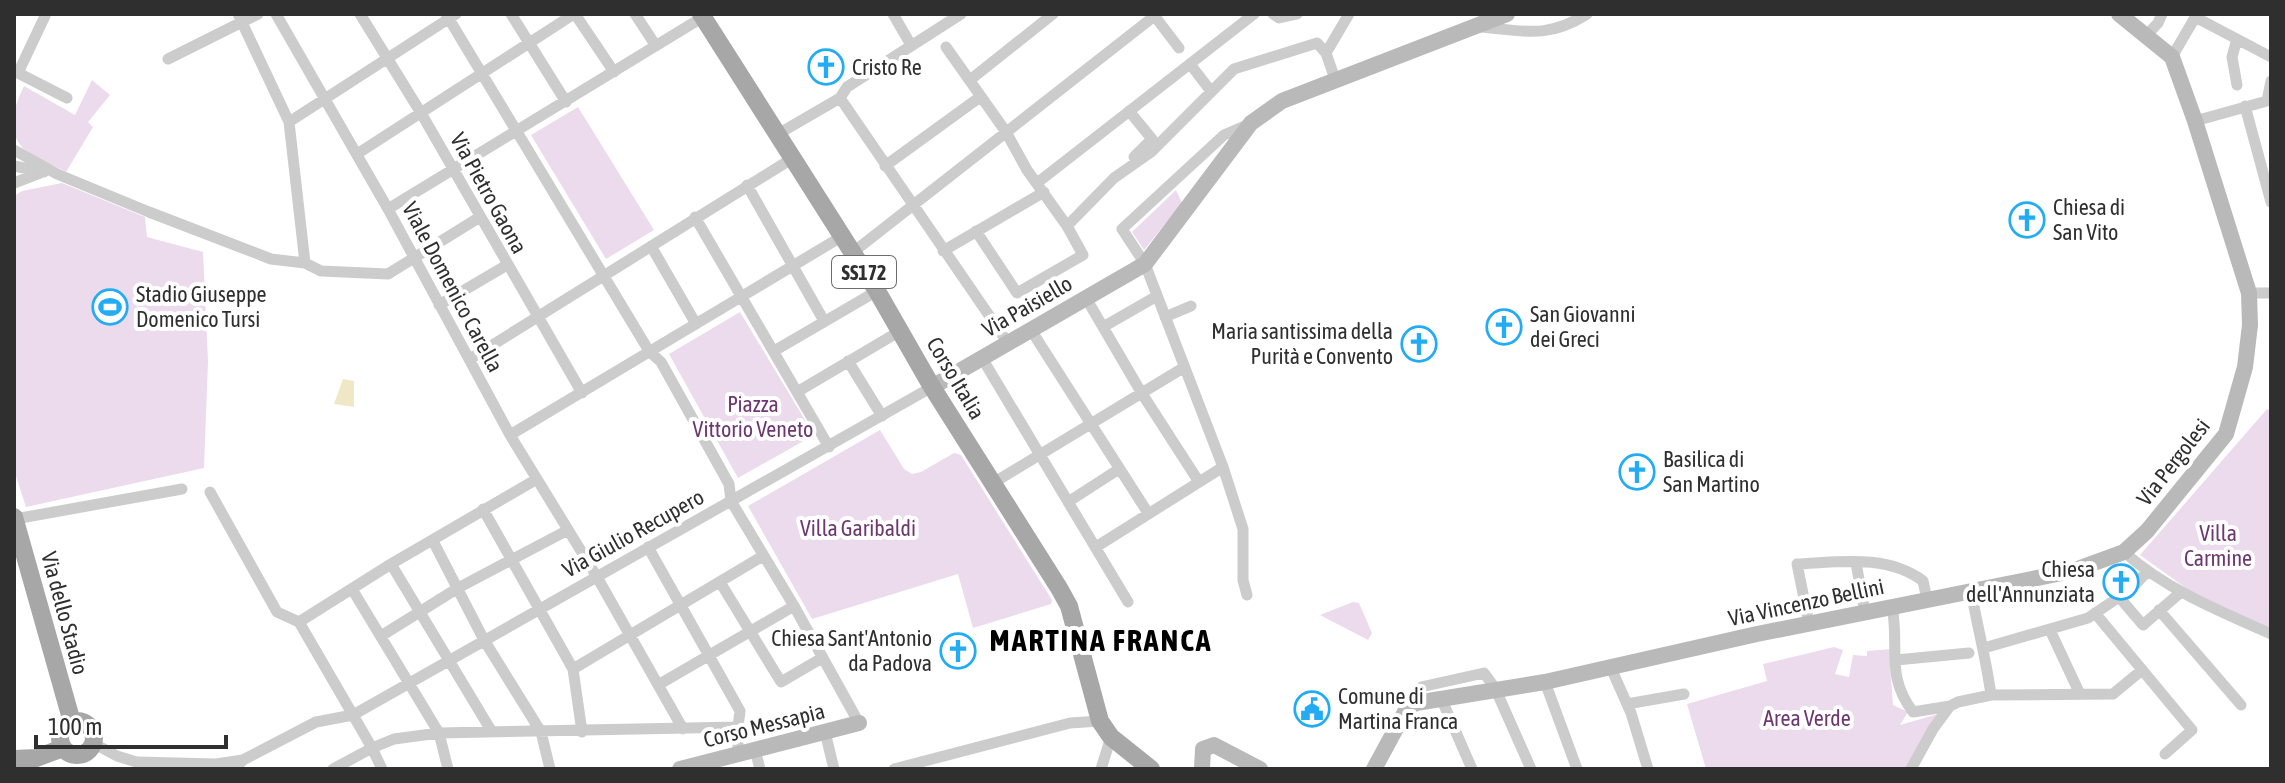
<svg xmlns="http://www.w3.org/2000/svg" width="2285" height="783" viewBox="0 0 2285 783" font-family="'Asap Condensed',sans-serif">
  <style>
    .green { fill: #ebdbed }
    .water { fill: #efe7c6 }
    .lines { fill: none; stroke-linecap: round; stroke-linejoin: round }
    .street { stroke: #ccc; stroke-width: 11 }
    .secondary { stroke: #b9b9b9; stroke-width: 16 }
    .primary { stroke: #a7a7a7; stroke-width: 18 }
    .labels { text-anchor: middle; dominant-baseline: central; stroke-width: 8; stroke-linejoin: round; paint-order: stroke }
    .shield { fill: #fff; stroke: #6d6d6d; stroke-width: 2 }
    .shield-label { font-size: 20px; font-weight: bold; fill: #2f2f2f }
    .poi-label { font-size: 22px; fill: #2f2f2f; stroke: #fff; text-anchor: start }
    .street-label { font-size: 22px; fill: #2f2f2f; stroke: #fff }
    .park-label { font-size: 22px; fill: #6c386f; stroke: #fff }
    .district-label { font-size: 30px; font-weight: bold; letter-spacing: 2px; fill: #000; stroke: #fff }
  </style>
  <rect width="100%" height="100%" fill="#fff"/>
  <path class="green" d="M92,80L110,95L88,122L93,127L66,172C54,165 36,160 26,151C5,134 14,106 24,86L75,115Z
    M578,107L654,230L606,259L531,135Z
    M62,183L145,217L147,237L203,252L208,361L204,468L26,507L14,470V196L22,191Z
    M1176,190L1182,203L1144,250L1132,232Z
    M740,312L814,435L738,478L669,354Z
    M2267,409L2271,411V629L2204,601L2140,555Z
    M880,430L904,469L912,474L921,472L954,453L961,455L1052,600L1051,604L973,628L958,574L812,619L748,506Z
    M1353,602L1359,603L1372,633L1368,640L1320,615Z
    M1834,647L1843,650L1835,674L1849,677L1853,655L1867,656V651L1892,649L1890,666L1893,705L1908,712L1900,725L1938,714L1907,769H1706L1687,704L1767,681L1763,664Z"/>
  <path class="water" d="M343,379L354,381V407L334,404Z"/>
  <g class="lines">
    <path class="street" d="M238,14L289,122L305,263
      M276,14L388,209L510,435L597,577L683,729
      M360,14L421,113L582,393
      M446,14L649,351L661,362L729,484L731,501L794,606L859,723
      M511,14L566,102
      M575,14L614,72
      M635,14L656,46
      M893,14L911,45
      M1153,14L1179,48
      M1273,14L1279,18L1297,14
      M2195,17L2271,57
      M1481,27C1523,31 1548,39 1587,14
      M2146,36L2158,23L2162,14
      M946,47L1006,132L1027,170L1067,226L1083,255L1017,293L976,231
      M1326,53L1349,14
      M2172,57L2197,14
      M168,59L258,14
      M1190,64L1210,90
      M14,71L18,73L45,16
      M18,73L67,98
      M970,80L1053,14
      M2237,85L2232,57L2237,39
      M840,98L1008,343
      M2245,106L2271,202
      M1129,111L1152,139L1134,157
      M2195,121L2267,101L2271,81
      M289,122L456,14
      M1247,125L1224,135L1122,229L1145,264L1223,467L1243,529V580L1247,595
      M778,134L840,98L847,87L961,14
      M14,150L57,174L149,212L271,259L305,263L321,271L388,274L480,217
      M357,154L574,14
      M14,166L44,172
      M885,166L980,97
      M14,183L40,173
      M1037,183L1254,14
      M747,185L824,321
      M388,209L703,17
      M695,217L829,447
      M1067,226L1114,178L1151,152L1234,69L1317,43L1326,53L1336,82
      M651,246L696,324
      M943,251L1044,192
      M852,253L1157,14
      M2249,293H2271
      M1086,298L1141,392L1199,482
      M439,305L507,265
      M1165,317L1191,306
      M1103,327L1157,296
      M1031,330L1148,513
      M774,351L877,291
      M982,358L1128,602
      M470,359L793,158
      M848,361L882,416
      M797,392L900,331
      M510,435L841,237
      M993,483L1183,368
      M210,492L277,612L299,622
      M1068,502L1119,469
      M483,509L573,669L582,732
      M15,519L182,489
      M433,541L484,640L541,732L550,769
      M648,547L740,711L738,727
      M1096,547L1223,467
      M2124,552C2167,590 2219,611 2271,634
      M1856,563L1865,612
      M391,564L492,732
      M720,582L781,682L822,658
      M352,589L439,733L448,769
      M1971,590C1977,626 1986,658 1991,695
      M2119,597L2143,625L2181,592
      M1892,606C1900,649 1885,675 1913,712L1950,706L1958,702L1991,695L2113,694L2142,670
      M2159,610L2241,705
      M2095,613L2192,730L2165,754
      M299,622L353,715L932,387
      M299,622L391,564L537,479
      M1809,623L1797,564C1839,562 1887,554 1923,581L1927,599
      M2050,630L2079,692
      M381,636L458,588L568,530
      M1984,648L2088,618L2131,589L2147,572
      M1896,660L1969,653
      M1611,668L1631,713L1648,769
      M573,669L763,556
      M1545,682L1577,769
      M658,685L794,606
      M1441,698L1472,769
      M1416,703L1421,687L1484,673L1495,688L1531,769
      M1627,704L1684,694
      M825,732L834,769
      M93,743L117,756L143,764
      M755,750L760,769
      M138,762L216,764L243,760
      M234,769L243,760L316,722L353,715L372,748L333,769
      M382,769L372,748L394,739L439,733L738,727V754
      M894,769L1070,723L1100,721
      M1101,769L1111,737
      M1911,769L1933,729L1950,706"/>
    <path class="secondary" d="M932,387L1145,264L1251,123L1282,101L1507,14
      M680,769L859,723
      M1202,769L1203,749L1214,745L1260,769
      M1374,769L1406,710L1416,703L1545,682L1757,634L2072,571L2124,552L2147,531L2226,434L2245,367L2250,325L2249,293L2195,121L2172,57L2119,14"/>
    <path class="primary" d="M701,14L877,291L932,387L1059,588L1069,606L1100,721L1111,737L1151,769
      M14,517L72,722
      M60 738a17 17 0 1 1 34 0a17 17 0 1 1-34 0Z
      M14,759L36,758L63,748"/>
  </g>
  <defs>
    <symbol id="church-ring" viewBox="-11 -11 22 22"><circle r="9.5" fill="#fff" stroke="#23acf4" stroke-width="1.5"/><path d="M-1.2-6h2.4v3.5h3.3v2.4h-3.3V6h-2.4V-.1h-3.3v-2.4h3.3Z" fill="#23acf4"/></symbol>
    <symbol id="stadium-ring" viewBox="-11 -11 22 22"><circle r="9.5" fill="#fff" stroke="#23acf4" stroke-width="1.5"/><path d="M0-5a6.5 5 0 1 0 0 10a6.5 5 0 1 0 0-10ZM-3.5-1.8h7v3.6h-7Z" fill="#23acf4"/></symbol>
    <symbol id="civic-ring" viewBox="-11 -11 22 22"><circle r="9.5" fill="#fff" stroke="#23acf4" stroke-width="1.5"/><path d="M-.6-6.5H3V-4.5H.6V-3L4-1V1h2V6H-6V1h2V-1L-.6-3ZM-1.2 2.5V6h2.4V2.5Z" fill="#23acf4"/></symbol>
  </defs>
  <g fill-rule="evenodd">
    <use href="#church-ring" x="806" y="47" width="40" height="40"/>
    <use href="#church-ring" x="2007" y="200" width="40" height="40"/>
    <use href="#stadium-ring" x="90" y="287" width="40" height="40"/>
    <use href="#church-ring" x="1484" y="307" width="40" height="40"/>
    <use href="#church-ring" x="1399" y="324" width="40" height="40"/>
    <use href="#church-ring" x="1617" y="452" width="40" height="40"/>
    <use href="#church-ring" x="2101" y="562" width="40" height="40"/>
    <use href="#church-ring" x="938" y="631" width="40" height="40"/>
    <use href="#civic-ring" x="1292" y="689" width="40" height="40"/>
  </g>
  <g class="labels">
    <rect class="shield" x="832" y="256" width="64" height="32" rx="6"/>
    <g class="shield-label">
      <text x="864" y="272">SS172</text>
    </g>
    <g class="poi-label">
      <text x="852" y="67">Cristo Re</text>
      <text x="2053" y="207">Chiesa di<tspan x="2053" dy="25">San Vito</tspan></text>
      <text x="136" y="294">Stadio Giuseppe<tspan x="136" dy="25">Domenico Tursi</tspan></text>
      <text x="1530" y="314">San Giovanni<tspan x="1530" dy="25">dei Greci</tspan></text>
      <text x="1393" y="331" text-anchor="end">Maria santissima della<tspan x="1393" dy="25">Purità e Convento</tspan></text>
      <text x="1663" y="459">Basilica di<tspan x="1663" dy="25">San Martino</tspan></text>
      <text x="2095" y="569" text-anchor="end">Chiesa<tspan x="2095" dy="25">dell'Annunziata</tspan></text>
      <text x="932" y="638" text-anchor="end">Chiesa Sant'Antonio<tspan x="932" dy="25">da Padova</tspan></text>
      <text x="1338" y="696">Comune di<tspan x="1338" dy="25">Martina Franca</tspan></text>
    </g>
    <g class="street-label">
      <text transform="translate(489 193) rotate(61)">Via Pietro Gaona</text>
      <text transform="translate(453 287) rotate(62)">Viale Domenico Carella</text>
      <text transform="translate(1027 306) rotate(-30)">Via Paisiello</text>
      <text transform="translate(956 378) rotate(59)">Corso Italia</text>
      <text transform="translate(2173 462) rotate(-52)">Via Pergolesi</text>
      <text transform="translate(633 533) rotate(-29)">Via Giulio Recupero</text>
      <text transform="translate(1806 602) rotate(-12)">Via Vincenzo Bellini</text>
      <text transform="translate(65 613) rotate(75)">Via dello Stadio</text>
      <text transform="translate(764 725) rotate(-14)">Corso Messapia</text>
    </g>
    <g class="park-label">
      <text x="753" y="404">Piazza<tspan x="753" dy="25">Vittorio Veneto</tspan></text>
      <text x="858" y="528">Villa Garibaldi</text>
      <text x="2218" y="533">Villa<tspan x="2218" dy="25">Carmine</tspan></text>
      <text x="1807" y="718">Area Verde</text>
    </g>
    <g class="district-label">
      <text x="1101" y="640">MARTINA FRANCA</text>
    </g>
  </g>
  <rect width="2285" height="783" fill="none" stroke="#2f2f2f" stroke-width="32"/>
  <path d="M36 735v12h190v-12" fill="none" stroke="#2f2f2f" stroke-width="4"/>
  <text x="48" y="735" font-size="24" fill="#2f2f2f" stroke="#ffffff" stroke-width="6" paint-order="stroke">100 m</text>
</svg>
